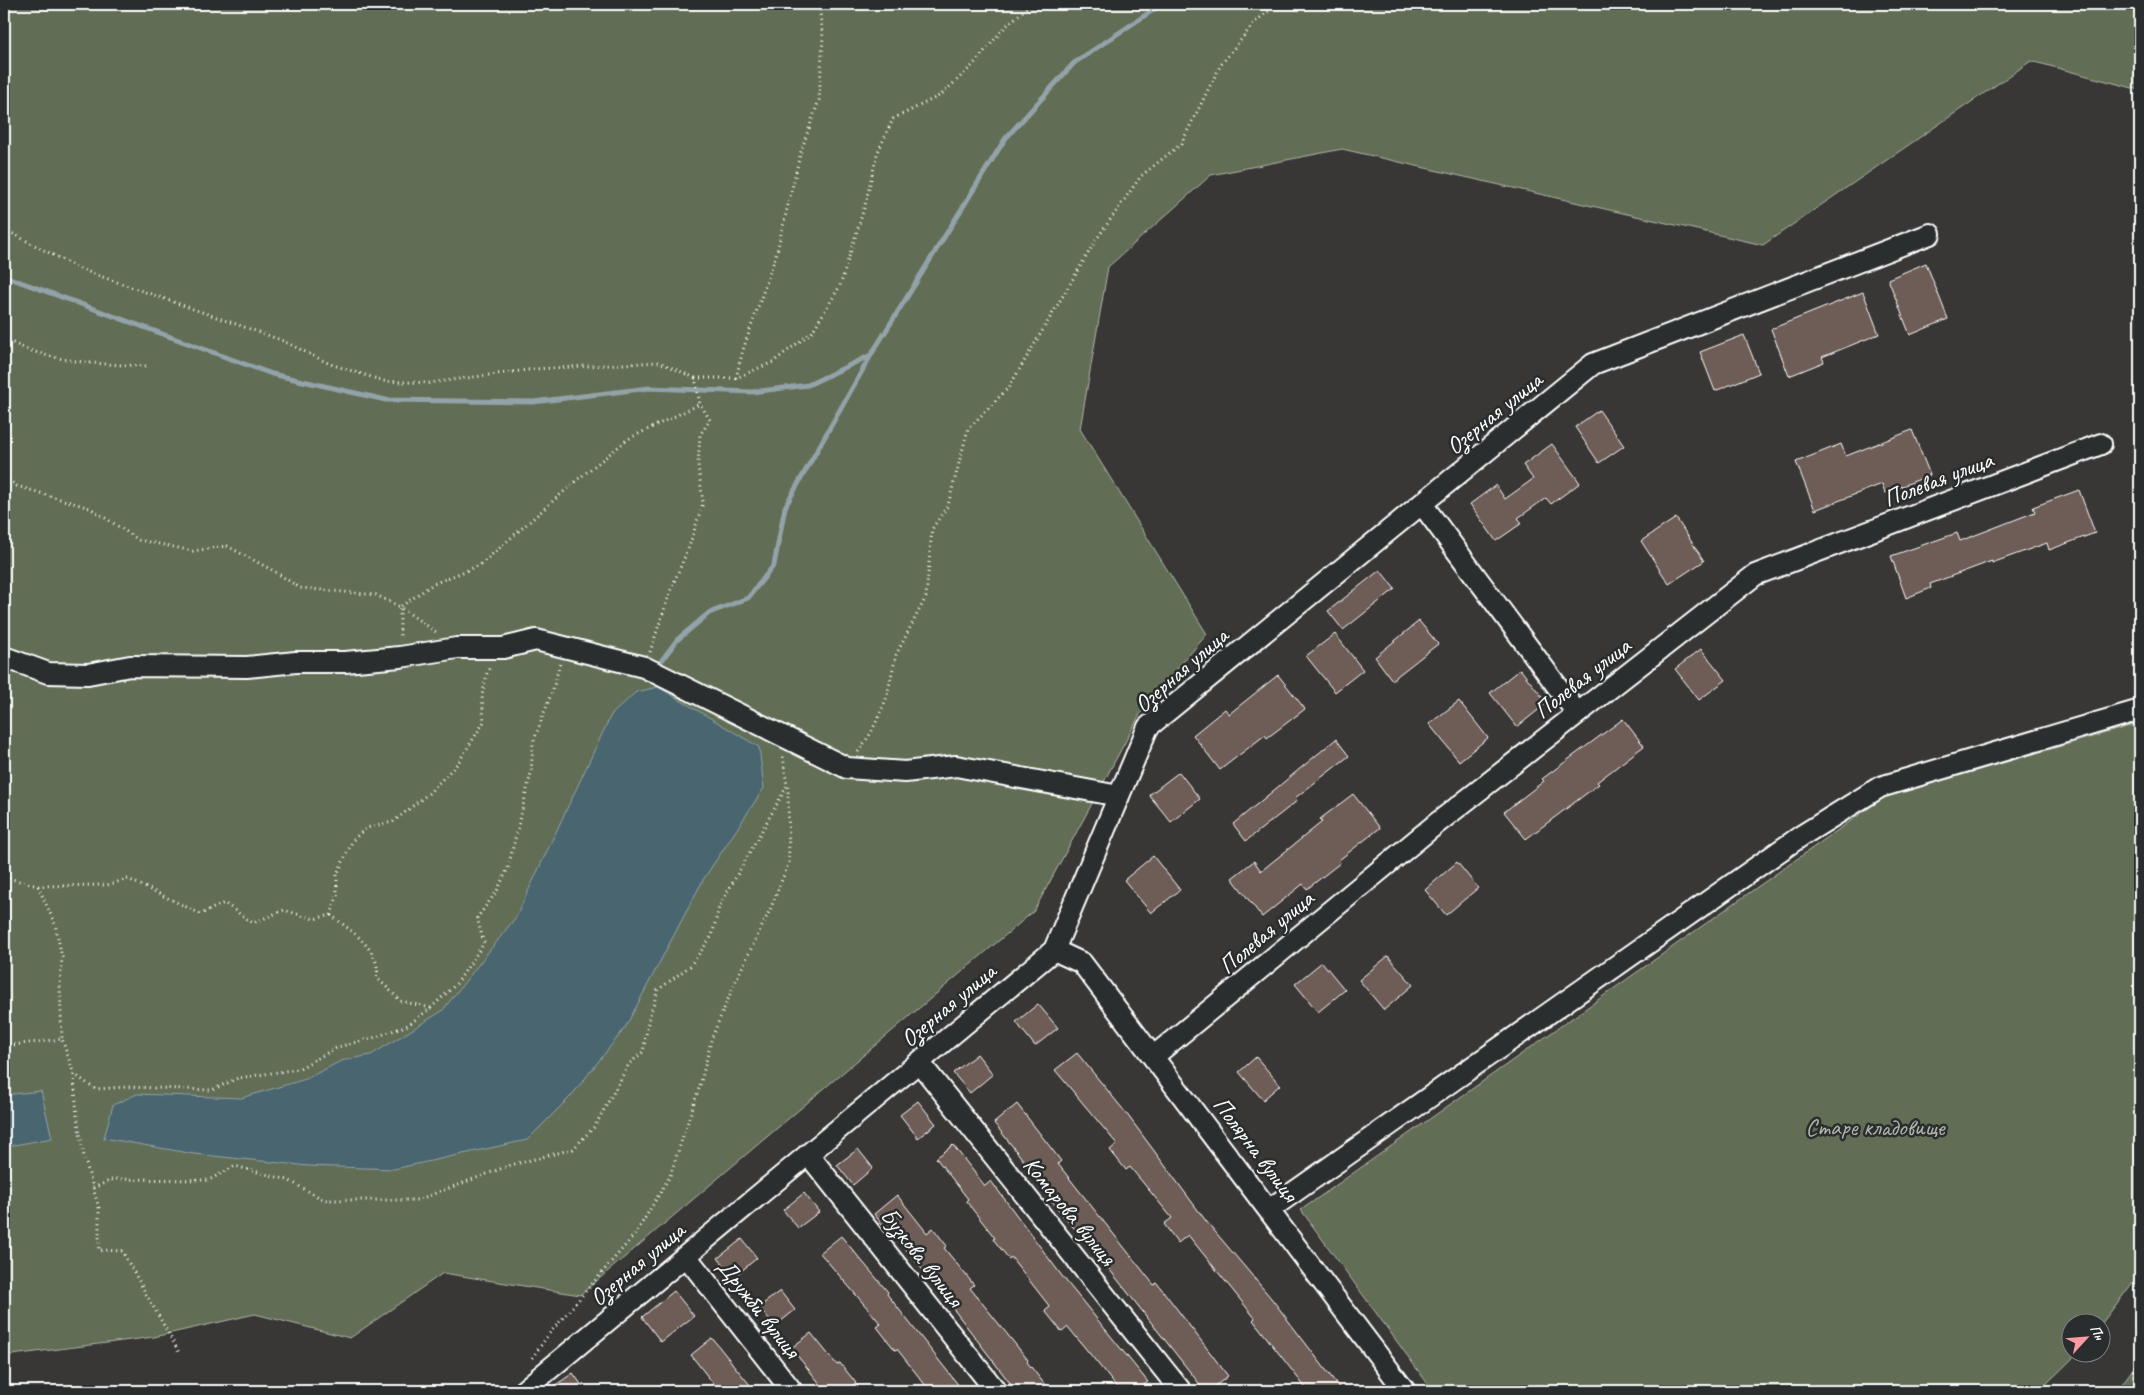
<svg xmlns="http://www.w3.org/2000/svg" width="2144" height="1395" viewBox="0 0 2144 1395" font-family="Caveat,sans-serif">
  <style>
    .green { fill: #626d54; stroke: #b0b6aa }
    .water { fill: #4a656f; stroke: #92a3a9 }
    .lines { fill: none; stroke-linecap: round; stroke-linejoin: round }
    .stream { stroke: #92a3a9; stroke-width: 5 }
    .building { fill: #6e5d56; stroke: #fff }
    .minor-casing { stroke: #fff; stroke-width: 24 }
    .path { stroke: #fff; stroke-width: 3; stroke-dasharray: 1 4; stroke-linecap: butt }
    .minor { stroke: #2a2d2e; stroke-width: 20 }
    .labels { text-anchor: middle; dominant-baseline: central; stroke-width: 5; stroke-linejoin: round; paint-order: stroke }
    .street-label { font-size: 24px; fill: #fff; stroke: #2a2d2e }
    .park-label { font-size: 24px; fill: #b0b6aa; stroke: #2a2d2e }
  </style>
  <rect width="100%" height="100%" fill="#383736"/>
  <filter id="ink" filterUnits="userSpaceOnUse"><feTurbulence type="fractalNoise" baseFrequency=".02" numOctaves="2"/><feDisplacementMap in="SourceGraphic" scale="10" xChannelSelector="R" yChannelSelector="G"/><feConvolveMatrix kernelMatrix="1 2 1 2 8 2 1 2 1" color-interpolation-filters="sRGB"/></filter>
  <g filter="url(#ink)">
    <path class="green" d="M4,4H2140V90L2031,61L1763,245L1342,149L1211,175L1108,267L1080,429L1207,634L1143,709L1034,911L580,1295L443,1273L350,1338L255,1314L154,1337L4,1356Z
      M2140,723V1273L2102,1323L2072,1322V1352L2078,1353L2039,1391H1433L1301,1210L1883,798Z
      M2140,1359V1391H2117Z"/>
    <path class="water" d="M658,687L759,747L764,788L703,880L625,1028L571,1096L527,1140L394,1169L309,1166L194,1154L104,1138L113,1105L137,1094L241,1098L306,1079L341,1061L371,1055L442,1011L516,917L611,715L636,692Z
      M41,1091L52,1138L4,1147V1095Z"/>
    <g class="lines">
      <path class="stream" d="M4,276L272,374L386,400L533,402L649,388L752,392L808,385L871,355
        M659,669V664L677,640L709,613L748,598L774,565L785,507L871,355L1005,139L1074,63L1162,4"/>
    </g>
    <path class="building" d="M1926,263L1948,319L1910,335L1888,279Z
      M1863,292L1879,334L1822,357L1824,362L1789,376L1771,329Z
      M1744,335L1759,373L1715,391L1700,352Z
      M1599,410L1624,446L1599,463L1575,427Z
      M1912,430L1930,475L1885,493L1882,484L1815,510L1796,462L1841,444L1846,456Z
      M1552,444L1580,483L1551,504L1546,498L1518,518L1522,523L1496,541L1470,504L1496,485L1505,499L1533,479L1523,465Z
      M2079,490L2095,533L2049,550L2047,543L1992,563V561L1930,584L1931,588L1906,598L1891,556L1957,533L1960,541L2035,512L2033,507Z
      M1676,518L1704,561L1669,584L1641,541Z
      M1380,570L1395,589L1343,630L1328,611Z
      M1419,621L1438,644L1392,680L1375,657Z
      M1335,634L1363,670L1335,692L1306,656Z
      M1701,649L1726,680L1699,700L1675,669Z
      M1520,669L1547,703L1517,727L1490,693Z
      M1278,675L1305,709L1267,738L1265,735L1220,770L1193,735L1225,709L1229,714Z
      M1459,701L1488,738L1459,761L1429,724Z
      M1623,719L1644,746L1597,782L1599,784L1526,839L1504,812L1544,781L1542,779Z
      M1336,739L1349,756L1295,798L1297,801L1246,841L1233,824Z
      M1179,772L1200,799L1171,822L1149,795Z
      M1353,794L1380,828L1339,860L1340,863L1307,889L1303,884L1262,917L1232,878L1254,861L1261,871L1322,822L1320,819Z
      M1153,856L1180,890L1151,913L1124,880Z
      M1457,862L1478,888L1446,915L1425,890Z
      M1388,956L1413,985L1384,1010L1359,980Z
      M1322,962L1345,990L1318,1012L1295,984Z
      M1038,1004L1058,1028L1035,1046L1016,1022Z
      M1077,1053L1126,1113L1206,1221L1271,1298L1342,1391H1308L1253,1320L1255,1318L1188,1235L1178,1243L1164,1224L1172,1218L1130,1167L1126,1170L1110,1150L1117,1144L1055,1070Z
      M977,1054L993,1074L970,1093L953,1073Z
      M1256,1057L1280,1085L1263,1100L1239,1072Z
      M918,1101L936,1124L918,1138L900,1115Z
      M1017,1104L1061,1161L1058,1164L1154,1285L1157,1283L1228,1376L1209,1391H1205L1095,1251L1064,1217L1052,1201L1054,1199L994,1123Z
      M953,1145L985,1186L991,1181L1062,1276L1148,1382L1136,1391H1120L1068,1327L1062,1332L1045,1311L1050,1307L1011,1257L1009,1259L993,1239L995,1238L966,1201L968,1199L936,1158Z
      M858,1149L873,1168L853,1185L837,1165Z
      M804,1193L819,1212L798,1228L783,1210Z
      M897,1195L927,1233L933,1228L947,1246L944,1248L974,1285L970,1288L1028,1360L1027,1362L1050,1391H1016L935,1285L892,1232L890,1234L874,1214Z
      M841,1236L888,1292L887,1294L963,1391H930L897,1349L895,1350L877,1327L881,1324L820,1253Z
      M742,1239L757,1258L734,1277L718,1258Z
      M674,1291L694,1316L661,1342L642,1317Z
      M780,1291L795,1310L775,1326L759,1307Z
      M811,1333L837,1365L840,1363L856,1383L845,1391H826L791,1348Z
      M712,1338L736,1368L755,1391H719L691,1355Z
      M573,1373L586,1391H547Z"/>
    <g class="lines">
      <defs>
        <path id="minor" d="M1422,504L1577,713
          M4,657L48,673L88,674L130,666L247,667L296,662H345L400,657L457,648H503L536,640L644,667L847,768L905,772L956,766L1119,796
          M1054,950L1082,963L1405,1391
          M1154,1056L1436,824L1755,575L2101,444
          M919,1062L1181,1391
          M808,1154L996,1391
          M1270,1209L1801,836L1880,787L2140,710
          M686,1256L792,1391
          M523,1391L1054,950L1148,727L1593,364L1930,234"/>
      </defs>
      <use href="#minor" class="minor-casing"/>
      <path class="path" d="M4,229L80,269L281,340L330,364L384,381L429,383L535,369L659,362L695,378L700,404L628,439L577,480L480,565L433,584L400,607V639
        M4,338C45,363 99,364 147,366
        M695,378H736L773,362L812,332L840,286L865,205L877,154L893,119L941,95L972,66L1005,27L1031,4
        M736,378L743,350L776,255L801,151L819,100L823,37L819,4
        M4,477L17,486L90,508L139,540L193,551L227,546L274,571L300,588L376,595L400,607L436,632
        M650,652L671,589L689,547L703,503L698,465L700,435L710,420L700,404
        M858,752L871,733L886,700L896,655L926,597L932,529L948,505L968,429L1009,387L1096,240L1141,176L1181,144L1220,66L1255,22L1277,4
        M4,877L38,886L107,885L128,879L201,914L224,903L253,923L284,910L314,919L331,915L337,896V874L353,840L366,828L393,822L429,793L458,763L484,722L482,695L487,673L491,666
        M38,886L55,924L62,957L60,985L62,1039
        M331,915C350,930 382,950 377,978L401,1001L431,1008
        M4,1046L62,1039L74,1074L95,1089L128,1087L212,1090L238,1078L298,1069L338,1047L376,1037L408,1025L431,1008L457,983L484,943L477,918L497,891L508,868L531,773L533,743L554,686L560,663
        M74,1075L77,1116L84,1157L99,1208V1250L122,1251L180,1354
        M93,1188L114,1179L209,1180L235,1166L288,1180L324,1200H417L511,1165L573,1149L595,1126L629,1064L643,1052L649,1018L658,990L690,966L712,936L719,907L787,786L783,756
        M532,1358L549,1334L636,1233L670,1176L701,1082L712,1037L737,978L770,910L789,862L788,786"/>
      <use href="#minor" class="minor"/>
    </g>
  </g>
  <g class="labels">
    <g class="street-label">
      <text transform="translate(1494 413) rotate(-39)">Озерная улица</text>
      <text transform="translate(1938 479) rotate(-21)">Полевая улица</text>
      <text transform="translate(1181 670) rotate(-41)">Озерная улица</text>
      <text transform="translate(1582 678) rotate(-38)">Полевая улица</text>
      <text transform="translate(1266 932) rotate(-40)">Полевая улица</text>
      <text transform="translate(948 1005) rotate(-40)">Озерная улица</text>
      <text transform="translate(1256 1149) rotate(53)">Полярна вулиця</text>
      <text transform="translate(1070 1211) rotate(51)">Комарова вулиця</text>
      <text transform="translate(922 1257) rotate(52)">Бузкова вулиця</text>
      <text transform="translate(637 1264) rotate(-40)">Озерная улица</text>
      <text transform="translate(759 1308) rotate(52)">Дружби вулиця</text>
    </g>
    <g class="park-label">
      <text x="1875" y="1127">Старе кладовище</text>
    </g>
  </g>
  <rect width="2144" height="1395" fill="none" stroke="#2a2d2e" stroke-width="20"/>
  <rect x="10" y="10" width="2124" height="1375" fill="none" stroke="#fff" stroke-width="2" filter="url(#ink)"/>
  <g transform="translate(2086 1338) rotate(64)"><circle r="24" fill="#2a2d2e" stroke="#7f8182"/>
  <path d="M0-4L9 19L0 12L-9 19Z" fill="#ff9aa2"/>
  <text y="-8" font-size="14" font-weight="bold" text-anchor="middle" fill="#ffffff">Пн</text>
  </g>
</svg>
